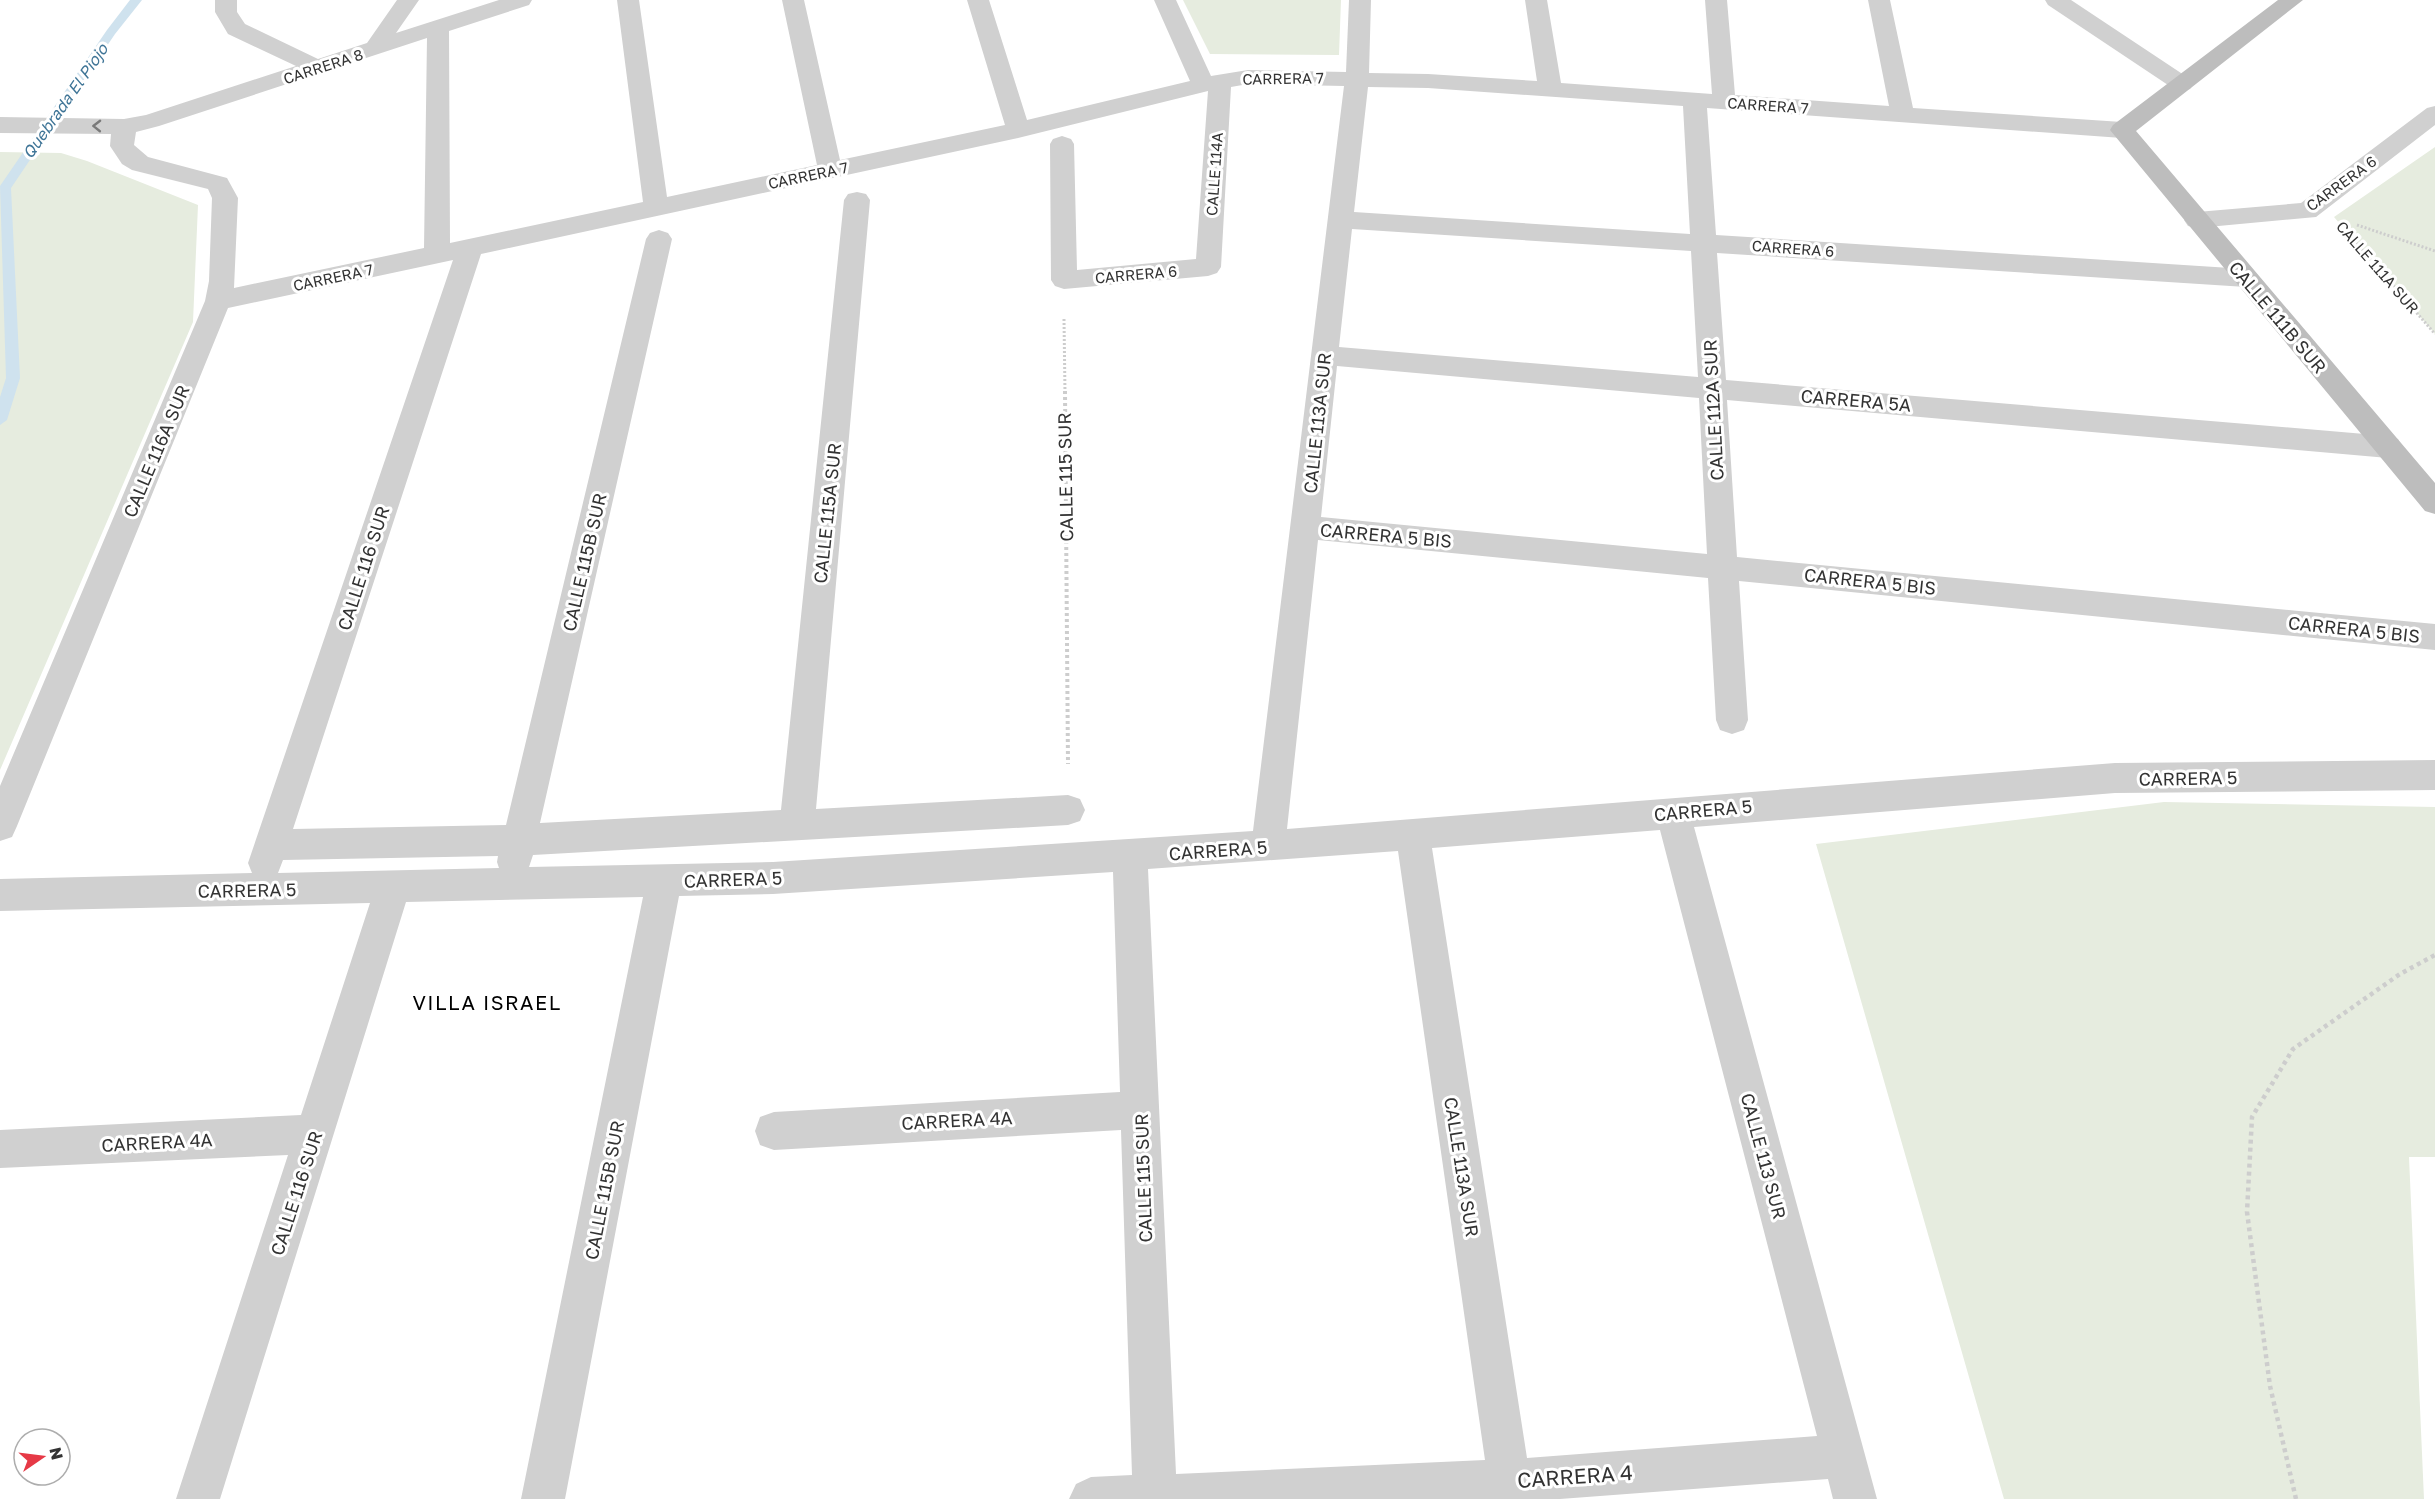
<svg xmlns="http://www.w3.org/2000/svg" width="2435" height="1499" viewBox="0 0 2435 1499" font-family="'Golos Text',sans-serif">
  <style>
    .green { fill: #e6ecdf }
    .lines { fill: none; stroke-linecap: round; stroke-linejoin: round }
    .stream { fill: #cfe2ee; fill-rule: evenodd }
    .path-far2 { stroke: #cdcdcd; stroke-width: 3; stroke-dasharray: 2 2; stroke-linecap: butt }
    .path-far1 { stroke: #cdcdcd; stroke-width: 4; stroke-dasharray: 3 3; stroke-linecap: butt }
    .path { stroke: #cdcdcd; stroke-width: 4.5; stroke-dasharray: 4 4; stroke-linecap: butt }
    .street { fill: #d0d0d0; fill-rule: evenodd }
    .secondary { fill: #bdbdbd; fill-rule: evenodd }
    .oneway { stroke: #7a7a7a }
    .labels { text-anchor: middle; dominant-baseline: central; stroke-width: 6; stroke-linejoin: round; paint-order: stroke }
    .far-street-label { font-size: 15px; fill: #333; stroke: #fff }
    .far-water-label { font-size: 16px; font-style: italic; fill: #3f7597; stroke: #fff }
    .street-label { font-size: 18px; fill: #333; stroke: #fff }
    .neighbourhood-label { font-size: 20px; letter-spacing: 1.5px; fill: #000; stroke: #fff }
    .near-street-label { font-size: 21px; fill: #333; stroke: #fff }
  </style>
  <rect width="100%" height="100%" fill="#fff"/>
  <path class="green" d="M1183,0H1341L1339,55L1210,54Z
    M2435,147V334L2334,217Z
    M0,152L61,153L87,161L198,205L193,322L0,770Z
    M2164,802L2435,807V1157H2409L2424,1499H2004L1816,844Z"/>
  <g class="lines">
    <path class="stream" d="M130,0H142L115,34L11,188L20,378L7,420L0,425V397L6,378L0,186L107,30Z"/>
    <path class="path-far2" d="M2357,225L2435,251
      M2346,231L2435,334
      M1064,319L1065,393"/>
    <path class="path-far1" d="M1065,391L1068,764"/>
    <path class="path" d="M2296,1499L2270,1386L2247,1212L2252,1117L2293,1049L2400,974L2435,955"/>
    <path class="street" d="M215,0H237V12L245,24L318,59L367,43L397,0H419L396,33L499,0H532L529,5L449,31L450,243L643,202L617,0H639L667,197L817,165L782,0H804L840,160L1005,125L967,0H989L1027,120L1190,81L1154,0H1176L1211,76L1248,70L1346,72L1349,0H1371L1369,73L1428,74L1537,81L1525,0H1547L1561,83L1712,94L1705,0H1727L1735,95L1889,106L1868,0H1890L1913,108L2122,122L2131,125L2134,130L2131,135L2122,138L1707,108L1716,235L2246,269L2255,272L2259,278L2255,284L2246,287L1717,253L1726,380L2388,436L2398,439L2402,447L2398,455L2388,458L1727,400L1737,557L2435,624V650L1739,581L1748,720L1744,730L1732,734L1720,730L1716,720L1708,578L1318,540L1287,829L2115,763L2435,760V790L2115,793L1694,827L1877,1499H1833L1828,1479L1560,1499H1069L1076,1484L1091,1477L1132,1475L1121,1130L774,1150L760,1145L755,1131L760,1117L774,1112L1120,1092L1113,872L773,894L679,896L565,1499H521L643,897L406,902L220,1499H176L288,1155L0,1168V1130L301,1115L370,903L0,911V879L252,873L248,863L453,260L228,308L17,826L12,837L0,841V786L205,301L209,281L212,198L208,189L132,170L122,164L110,146L111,134L0,133V117L124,119L146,115L296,66L228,34L215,12ZM427,38L424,248L234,288L238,198L227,178L148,157L134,145L136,132L159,126ZM1248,84L1344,86L1253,831L773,862L529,867L533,855L1068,825L1080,821L1085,810L1080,799L1068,795L816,809L870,200L866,194L857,192L848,194L844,200L781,810L540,823L672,239L668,233L659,230L650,233L646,239L506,825L293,829L481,254L1018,138L1208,91L1196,259L1077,270L1074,144L1071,139L1062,136L1053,139L1050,144L1051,280L1055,286L1064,289L1208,276L1217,273L1221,267L1231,87ZM1368,87L1428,88L1683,106L1690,234L1354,212ZM1352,229L1691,251L1698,377L1339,347ZM1337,366L1699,398L1707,554L1321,517ZM1660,830L1817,1436L1527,1458L1432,848ZM1398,851L1485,1460L1176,1474L1148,869ZM498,856L497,862L499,868L278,873L283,860Z
      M2045,0H2071L2190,79L2194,84L2190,89L2182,91L2174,89L2048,5Z
      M2435,106V125L2316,217L2197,228L2188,226L2184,220L2188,214L2197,212L2301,203L2427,108Z"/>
    <path class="secondary" d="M2278,0H2303L2136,131L2435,483V514L2425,511L2110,130L2113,125Z"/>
  </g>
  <defs><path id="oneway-chevron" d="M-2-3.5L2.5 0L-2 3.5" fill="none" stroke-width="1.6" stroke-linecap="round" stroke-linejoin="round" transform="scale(1.5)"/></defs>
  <use class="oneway" href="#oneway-chevron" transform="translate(97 126) rotate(-179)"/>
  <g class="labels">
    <g class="far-street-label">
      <text transform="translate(323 66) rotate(-18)">CARRERA 8</text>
      <text transform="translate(1283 78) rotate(-1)">CARRERA 7</text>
      <text transform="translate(1768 105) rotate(4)">CARRERA 7</text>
      <text transform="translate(1214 174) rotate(-86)">CALLE 114A</text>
      <text transform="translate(808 175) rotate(-12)">CARRERA 7</text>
      <text transform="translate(2341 183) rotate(-36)">CARRERA 6</text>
      <text transform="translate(1793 248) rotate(4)">CARRERA 6</text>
      <text transform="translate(2378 267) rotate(49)">CALLE 111A SUR</text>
      <text transform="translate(1136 274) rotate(-5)">CARRERA 6</text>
      <text transform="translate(333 277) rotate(-12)">CARRERA 7</text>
    </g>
    <g class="far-water-label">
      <text transform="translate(65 101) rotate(-55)">Quebrada El Piojo</text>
    </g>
    <g class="street-label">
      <text transform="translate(2278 317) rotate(50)">CALLE 111B SUR</text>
      <text transform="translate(1856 400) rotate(5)">CARRERA 5A</text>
      <text transform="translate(1713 410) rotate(-93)">CALLE 112A SUR</text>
      <text transform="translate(1317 423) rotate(-84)">CALLE 113A SUR</text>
      <text transform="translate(156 451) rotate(-67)">CALLE 116A SUR</text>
      <text transform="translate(1065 477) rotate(-91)">CALLE 115 SUR</text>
      <text transform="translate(827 513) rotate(-84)">CALLE 115A SUR</text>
      <text transform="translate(1386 535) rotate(5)">CARRERA 5 BIS</text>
      <text transform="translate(584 562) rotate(-77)">CALLE 115B SUR</text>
      <text transform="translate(363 568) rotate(-72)">CALLE 116 SUR</text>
      <text transform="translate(1870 581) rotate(6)">CARRERA 5 BIS</text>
      <text transform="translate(2354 629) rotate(6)">CARRERA 5 BIS</text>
      <text transform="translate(2188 778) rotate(-1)">CARRERA 5</text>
      <text transform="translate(1703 810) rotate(-5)">CARRERA 5</text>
      <text transform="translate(1218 850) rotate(-4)">CARRERA 5</text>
      <text transform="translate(733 879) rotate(-2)">CARRERA 5</text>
      <text transform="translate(247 890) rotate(-1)">CARRERA 5</text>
      <text transform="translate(957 1120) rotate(-3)">CARRERA 4A</text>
      <text transform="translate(157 1142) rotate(-3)">CARRERA 4A</text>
      <text transform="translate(1764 1156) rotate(75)">CALLE 113 SUR</text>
      <text transform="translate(1462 1167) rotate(81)">CALLE 113A SUR</text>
      <text transform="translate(1143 1178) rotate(-92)">CALLE 115 SUR</text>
      <text transform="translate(604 1190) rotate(-79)">CALLE 115B SUR</text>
      <text transform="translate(296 1193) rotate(-72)">CALLE 116 SUR</text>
    </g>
    <g class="neighbourhood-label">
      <text x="487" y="1002">VILLA ISRAEL</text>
    </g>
    <g class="near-street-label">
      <text transform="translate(1575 1476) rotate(-4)">CARRERA 4</text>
    </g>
  </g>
  <g transform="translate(42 1457) rotate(76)"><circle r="28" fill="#ffffff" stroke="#adadad" stroke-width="1.5"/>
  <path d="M0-4.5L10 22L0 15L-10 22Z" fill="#e63946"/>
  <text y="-9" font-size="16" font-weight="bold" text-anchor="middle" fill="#333333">N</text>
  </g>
</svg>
